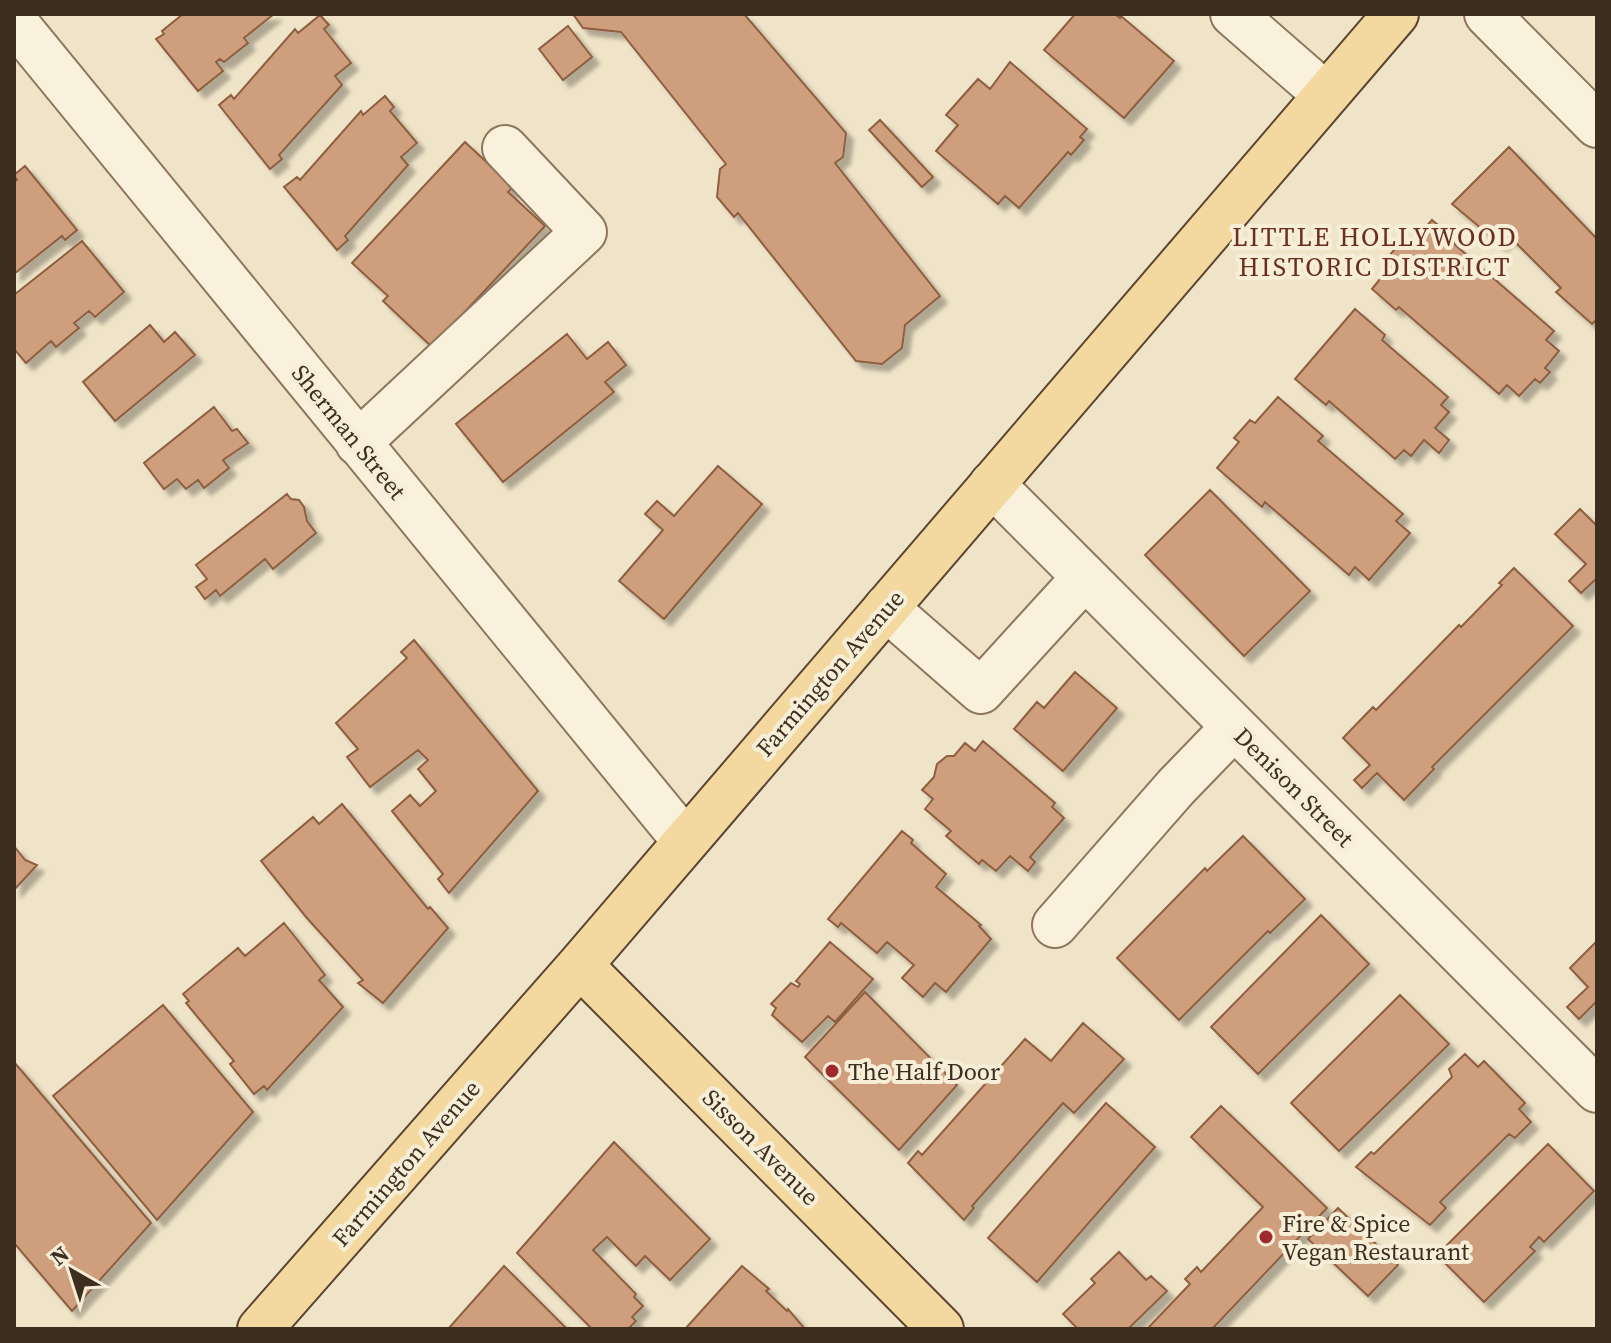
<svg xmlns="http://www.w3.org/2000/svg" width="1611" height="1343" viewBox="0 0 1611 1343" font-family="'Source Serif 4',serif">
  <style>
    .building { fill: #cf9f7d; stroke: #8d5f41; stroke-width: 2; filter: url(#shadow) }
    .lines { fill: none; stroke-linecap: round; stroke-linejoin: round }
    .minor-casing { stroke: #8d765c; stroke-width: 48 }
    .major-casing { stroke: #5b4430; stroke-width: 48 }
    .minor { stroke: #faf1dc; stroke-width: 44 }
    .major { stroke: #f3d9a0; stroke-width: 44 }
    .poi-dot { fill: #9e2a2b; stroke: #f7eed8; stroke-width: 3 }
    .labels { text-anchor: middle; dominant-baseline: central; stroke-width: 8; stroke-linejoin: round; paint-order: stroke }
    .street-label { font-size: 24px; fill: #3d2e20; stroke: #f7eed8 }
    .poi-label { font-size: 24px; fill: #3d2e20; stroke: #f7eed8; text-anchor: start }
    .neighbourhood-label { font-size: 26px; letter-spacing: 2px; fill: #6b2e1e; stroke: #f7eed8 }
  </style>
  <defs>
    <filter id="shadow"><feDropShadow dx="7" dy="7" stdDeviation="2" flood-color="#0004"/></filter>
  </defs>
  <rect width="100%" height="100%" fill="#f0e4c8"/>
  <path class="building" d="M183,14H274L244,38L248,43L224,62L220,59L216,62L223,71L198,91L156,39L164,34L162,31Z
    M573,14H744L846,133L843,157L835,163L940,296L905,325L902,348L882,364L856,361L738,213L734,217L717,197L720,169L726,164L621,32L583,28Z
    M1075,14H1115L1120,18L1121,16L1174,61L1124,118L1044,50Z
    M320,15L329,25L324,29L351,63L335,76L342,85L279,155L282,159L270,169L219,105L231,95L234,99L295,29L298,33Z
    M568,26L592,57L563,80L539,49Z
    M1010,62L1087,129L1080,137L1084,140L1071,155L1068,152L1019,208L1005,196L998,204L936,151L958,125L946,115L978,79L990,89Z
    M385,96L394,107L390,111L417,143L401,157L408,165L345,236L348,240L337,250L284,187L297,177L300,180L361,111L363,115Z
    M880,120L933,177L922,187L869,130Z
    M465,142L513,187L508,192L545,226L432,347L383,301L388,296L352,263Z
    M1509,147L1597,239V319L1592,324L1556,292L1561,288L1509,236L1500,244L1452,204Z
    M25,166L77,230L65,240L62,236L14,274V182L17,180L14,175Z
    M1432,220L1456,240L1453,243L1554,331L1546,340L1559,351L1545,368L1550,372L1540,383L1535,379L1519,396L1507,385L1499,394L1399,307L1396,310L1372,289L1393,263L1387,258L1404,239L1411,244Z
    M82,241L124,292L95,317L89,311L74,323L79,328L56,347L51,341L26,363L14,349V295Z
    M1355,309L1385,335L1382,340L1448,397L1441,405L1449,412L1435,428L1449,440L1439,453L1424,440L1411,456L1404,450L1395,459L1329,401L1326,405L1295,379Z
    M150,325L164,342L175,332L195,355L115,421L83,382Z
    M567,334L587,359L608,342L626,365L605,382L614,392L503,482L456,424Z
    M1278,397L1323,436L1318,441L1403,514L1396,521L1410,533L1369,580L1355,567L1349,575L1265,502L1262,507L1217,468L1239,442L1234,438L1250,420L1255,423Z
    M214,407L232,431L237,429L248,443L223,460L229,468L204,488L198,480L186,489L177,479L164,489L144,463Z
    M718,466L762,504L664,619L619,581L663,530L645,514L657,501L674,516Z
    M1210,490L1310,591L1244,656L1145,555Z
    M287,494L291,499L299,500L304,507L307,521L316,533L273,569L265,559L220,596L216,590L205,599L196,587L207,579L196,565Z
    M1580,509L1597,526V578L1581,593L1569,581L1586,564L1555,534Z
    M1514,568L1573,626L1432,767L1434,769L1404,800L1377,773L1362,788L1354,780L1370,765L1343,738L1373,707L1376,710L1459,625L1461,627L1502,585L1499,583Z
    M414,640L538,791L449,893L438,879L443,874L392,811L410,795L420,806L436,791L418,769L428,760L418,750L370,787L347,757L358,749L336,723L407,658L401,652Z
    M1075,672L1117,708L1063,771L1014,729L1037,702L1044,708Z
    M983,741L1055,803L1052,807L1064,818L1030,857L1035,862L1028,871L1010,856L996,871L982,860L979,864L946,836L951,831L925,809L933,799L922,790L934,777L937,764L947,756H954L965,743L975,751Z
    M342,804L428,909L430,907L448,928L383,1003L358,983L363,980L306,917L261,861L313,817L319,824Z
    M902,831L913,840L911,843L946,874L936,887L981,925L979,926L991,939L946,992L935,983L923,997L902,978L914,965L887,942L877,953L841,923L838,927L828,919Z
    M1243,836L1305,899L1270,933L1268,931L1179,1020L1117,958L1205,868L1207,871Z
    M14,846L25,860L37,865L14,890Z
    M1321,915L1369,964L1258,1074L1211,1027Z
    M284,923L325,975L319,980L343,1007L267,1090L264,1086L254,1094L230,1064L234,1061L186,1003L189,1001L183,994L238,948L245,956Z
    M1597,941V1001L1579,1019L1567,1007L1588,987L1570,968Z
    M830,942L873,979L835,1022L828,1016L802,1042L772,1015L776,1008L771,1004L791,983L798,987L800,984L796,981Z
    M865,992L957,1085L899,1150L805,1057Z
    M1400,995L1449,1044L1339,1151L1291,1103Z
    M163,1005L253,1112L157,1220L53,1096Z
    M1083,1023L1124,1059L1074,1113L1063,1103L972,1206L974,1208L964,1220L908,1163L918,1151L922,1155L1025,1039L1051,1061Z
    M1465,1054L1478,1067L1484,1061L1525,1103L1519,1109L1531,1122L1515,1138L1509,1134L1440,1202L1446,1208L1430,1225L1356,1167L1371,1152L1374,1154L1452,1077L1449,1069Z
    M14,1062L151,1223L72,1311L14,1243Z
    M1106,1103L1155,1147L1037,1282L988,1238Z
    M1221,1106L1327,1208L1212,1329H1147L1190,1284L1185,1279L1197,1267L1201,1272L1263,1207L1191,1137Z
    M614,1142L710,1239L670,1280L645,1256L636,1266L607,1237L593,1250L636,1294L634,1297L643,1306L632,1317L636,1321L628,1329H592L517,1253Z
    M1548,1144L1594,1191L1544,1242L1539,1237L1530,1247L1535,1251L1484,1302L1437,1255Z
    M1338,1208L1398,1265L1368,1296L1308,1239Z
    M1119,1252L1146,1280L1151,1276L1167,1291L1128,1329H1078L1063,1314L1095,1283L1091,1279Z
    M504,1266L567,1329H448Z
    M742,1266L769,1289L766,1291L787,1311L788,1309L805,1329H685Z"/>
  <g class="lines">
    <defs>
      <path id="minor" d="M1233,14L1326,95
        M1487,14L1597,125
        M14,21L685,841
        M358,443L584,232L505,148
        M992,484L1597,1090
        M886,608L981,691L1085,577
        M1055,925L1176,787L1234,727"/>
      <path id="major" d="M580,965L941,1329
        M260,1329L580,965L1396,14"/>
    </defs>
    <use href="#minor" class="minor-casing"/>
    <use href="#major" class="major-casing"/>
    <use href="#minor" class="minor"/>
    <use href="#major" class="major"/>
  </g>
  <g class="poi-dot">
    <circle cx="832" cy="1071" r="8"/>
    <circle cx="1266" cy="1237" r="8"/>
  </g>
  <g class="labels">
    <g class="street-label">
      <text transform="translate(349 432) rotate(51)">Sherman Street</text>
      <text transform="translate(830 673) rotate(-49)">Farmington Avenue</text>
      <text transform="translate(1294 787) rotate(45)">Denison Street</text>
      <text transform="translate(761 1147) rotate(45)">Sisson Avenue</text>
      <text transform="translate(406 1163) rotate(-49)">Farmington Avenue</text>
    </g>
    <g class="poi-label">
      <text x="848" y="1071">The Half Door</text>
      <text x="1282" y="1223">Fire &amp; Spice<tspan x="1282" dy="28">Vegan Restaurant</tspan></text>
    </g>
    <g class="neighbourhood-label">
      <text x="1375" y="237">LITTLE HOLLYWOOD<tspan x="1375" dy="30">HISTORIC DISTRICT</tspan></text>
    </g>
  </g>
  <rect width="1611" height="1343" fill="none" stroke="#3d2e20" stroke-width="32"/>
  <g transform="translate(72 1271) rotate(321)" stroke="#f7eed8" stroke-width="6" paint-order="stroke">
  <path d="M0-6L14 30L0 20L-14 30Z" fill="#3d2e20"/>
  <text y="-12" font-size="22" font-weight="bold" text-anchor="middle" fill="#3d2e20">N</text>
  </g>
</svg>
